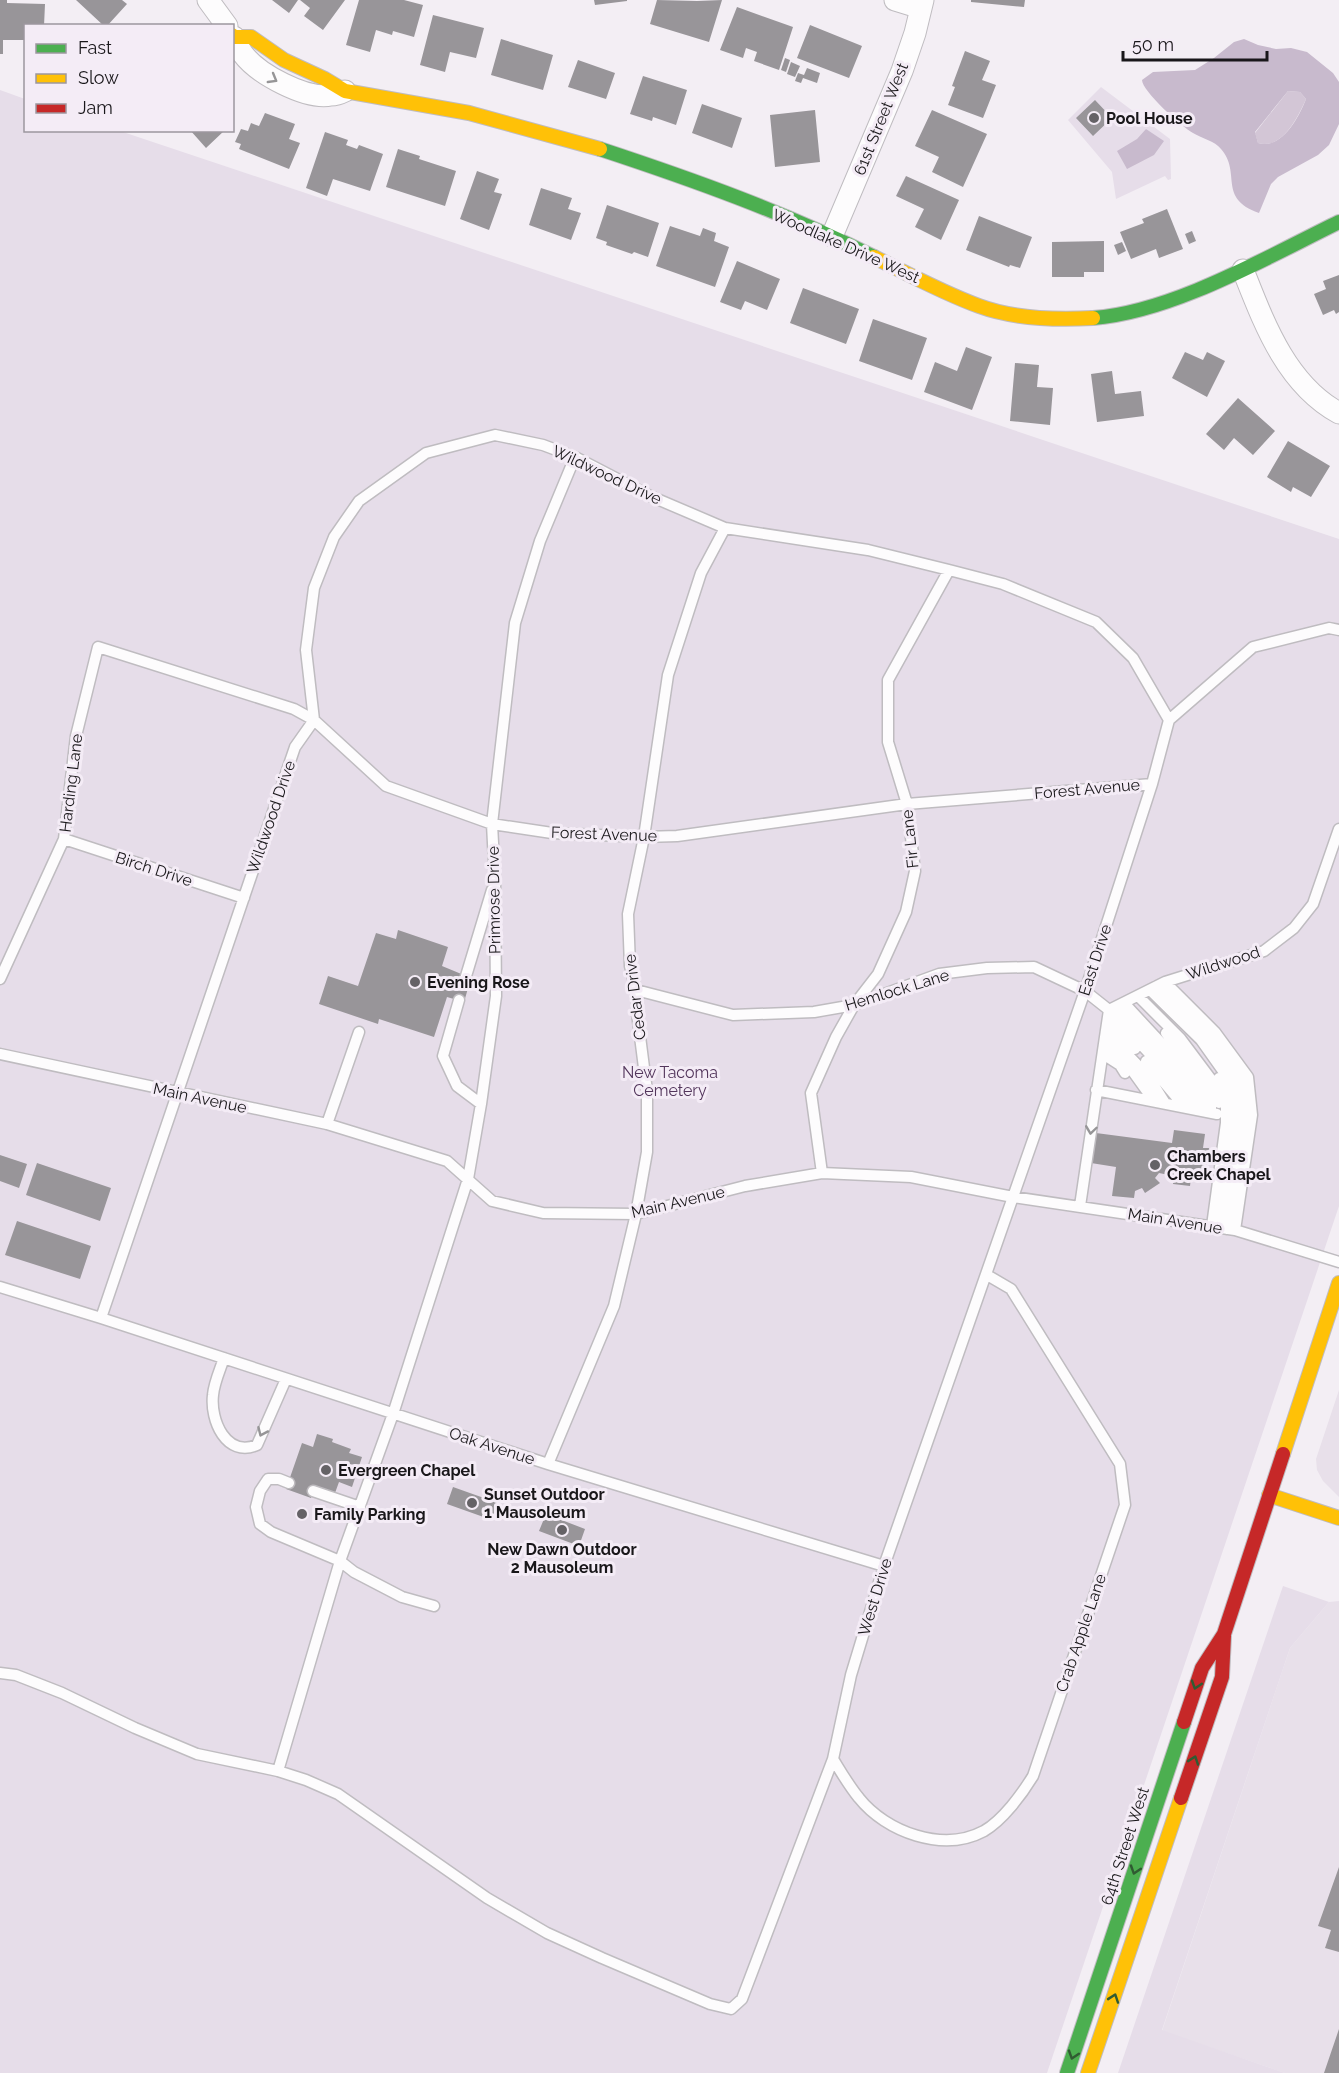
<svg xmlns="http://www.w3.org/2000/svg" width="1339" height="2073" viewBox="0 0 1339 2073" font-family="Raleway,sans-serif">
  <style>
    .built { fill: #e8e0ea }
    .green { fill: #e6dde9 }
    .forest { fill: #d3c6d6 }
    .water { fill: #c8bacd; fill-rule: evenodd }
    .building { fill: #989599 }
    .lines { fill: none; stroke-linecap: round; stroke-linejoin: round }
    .lane-casing { stroke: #bfbcc0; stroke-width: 13 }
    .street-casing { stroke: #bfbcc0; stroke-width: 23 }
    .fast-casing { stroke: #bfbcc0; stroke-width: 16 }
    .slow-casing { stroke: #bfbcc0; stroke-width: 16 }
    .jam-casing { stroke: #bfbcc0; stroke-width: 16 }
    .lane { stroke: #fdfcfd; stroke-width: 10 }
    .street { stroke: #fdfcfd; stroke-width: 21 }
    .fast { stroke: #4caf50; stroke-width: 14 }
    .slow { stroke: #ffc107; stroke-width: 14 }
    .jam { stroke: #c62828; stroke-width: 14 }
    .oneway { stroke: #969597 }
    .oneway2 { stroke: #305b32 }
    .poi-dot { fill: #656266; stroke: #f4ecf6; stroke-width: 2 }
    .labels { text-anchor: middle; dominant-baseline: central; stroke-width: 6; stroke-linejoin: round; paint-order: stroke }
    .poi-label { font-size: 16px; font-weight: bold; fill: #19171a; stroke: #f4ecf6; text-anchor: start }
    .street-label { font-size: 16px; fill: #19171a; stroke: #f4ecf6 }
    .park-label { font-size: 16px; fill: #53365c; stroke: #f4ecf6 }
  </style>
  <rect width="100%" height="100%" fill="#f3eef4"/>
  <path class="built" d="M1339,1390V1497L1323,1481L1317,1470L1316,1459Z
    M1339,1601V2073H1285L1162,2031L1290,1648L1329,1602Z"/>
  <path class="green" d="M1101,87L1170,139L1171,179L1168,180L1165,176L1116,199L1112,172L1068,120Z
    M0,90L25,99L26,130L120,131L1339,539V1206L1047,2073H0Z
    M1283,1586L1329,1602L1290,1648L1162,2030L1285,2073H1118Z"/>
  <path class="forest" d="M1288,91L1300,92L1306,99C1298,117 1282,150 1258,143L1255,133Z"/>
  <path class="water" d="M1244,39L1258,45L1276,49L1291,48L1307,52L1333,73L1339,82V124L1329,145L1318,155L1278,177L1271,184L1259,213C1217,198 1242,173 1221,149C1215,141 1201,138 1193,133C1182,127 1142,91 1142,80L1153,72L1195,70L1214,58L1234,42ZM1288,91L1300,92L1306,99C1299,117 1282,150 1258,143L1255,132Z
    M1146,129L1164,141L1154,155L1127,169L1117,151L1137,139Z"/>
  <path class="building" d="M0,0H7V3L45,4L44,26H26V40H3V54H0Z
    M76,0H122L127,4L107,26H104Z
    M272,0H298L289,13Z
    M300,0H345L323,30L304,16L310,8Z
    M359,0H404L423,5L414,37L393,31L392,35L376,30L370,52L346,45Z
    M594,0H627V1L595,5Z
    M657,0L697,1L722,0L709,42L650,24Z
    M971,0H1025L1024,7L971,2Z
    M737,7L793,27L779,70L754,61L757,52L746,48L743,58L720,50Z
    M433,15L484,28L476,58L450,52L445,72L420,65Z
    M810,25L862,46L849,78L797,58Z
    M501,39L553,55L543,90L491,75Z
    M965,51L990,61L982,80L996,85L983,118L948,105L955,87L952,86Z
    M785,58L790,60L786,72L781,70Z
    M578,60L615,73L606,99L568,87Z
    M791,62L800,66L795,77L787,74Z
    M807,68L820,73L817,83L803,78L801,83L795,81L798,73L804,75Z
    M643,76L687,90L676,125L653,117L652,121L630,114Z
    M1095,100L1112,118L1093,136L1076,118Z
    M702,104L742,118L732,148L692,133Z
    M815,110L820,162L775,167L770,115Z
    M932,110L987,134L963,187L932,172L939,157L915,146Z
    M265,113L295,124L289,139L300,143L289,169L239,149L241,144L235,142L241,129L248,131L251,123L259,126Z
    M190,130H225L206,148Z
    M325,132L348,140L346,145L357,149L359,145L383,154L370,191L333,179L327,196L306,188Z
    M398,149L420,156L419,159L456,171L445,206L386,187Z
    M477,171L499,179L494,192L502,194L489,230L460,219Z
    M906,176L959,200L941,240L915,227L924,209L896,196Z
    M541,188L572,198L568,209L581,213L571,240L529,225Z
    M607,205L659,223L648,257L634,252L632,254L606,245L607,242L596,238Z
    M1167,209L1183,249L1159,258L1156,249L1131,259L1120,232L1144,223L1142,219Z
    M979,216L1032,237L1020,268L1010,265L1009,267L966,250Z
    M670,226L700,236L703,228L716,233L714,241L729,247L715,287L656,266Z
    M1192,231L1196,241L1189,244L1185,234Z
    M1104,241V272H1084V277H1052V242Z
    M1122,242L1126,251L1118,255L1114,245Z
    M737,261L780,279L767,310L745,301L741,310L720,302Z
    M1339,275V312L1336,314L1334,310L1323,315L1314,294L1326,289L1323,281Z
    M803,288L859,309L846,344L790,323Z
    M873,319L927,338L912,380L859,361Z
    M966,347L992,357L972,410L924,392L935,362L957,371Z
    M1185,352L1203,360L1207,352L1225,361L1207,397L1172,378Z
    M1015,363L1039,365L1037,387L1053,388L1050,425L1010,421Z
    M1112,371L1115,394L1141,391L1144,416L1097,422L1091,374Z
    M1238,398L1275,431L1253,455L1234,438L1224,450L1206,434Z
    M1288,441L1330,466L1311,497L1293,487L1291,492L1267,477Z
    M398,930L448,947L442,966L471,978L464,1002L447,997L434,1037L379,1019L378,1024L319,1004L328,976L358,986L376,933L396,939Z
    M1174,1130L1205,1134L1203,1148H1209L1204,1180L1191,1178L1190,1186L1173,1184L1174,1176L1159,1173L1155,1178L1160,1183L1145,1193L1142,1188L1135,1191L1134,1198L1112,1196L1116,1167L1091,1163L1096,1133L1172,1143Z
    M0,1155L27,1164L19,1188L0,1181Z
    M37,1163L111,1188L100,1221L26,1195Z
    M17,1221L91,1246L80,1279L5,1255Z
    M317,1434L333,1439L332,1442L351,1449L349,1453L362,1457L352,1487L339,1482L335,1493L315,1486L311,1498L286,1489L302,1443L313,1447Z
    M453,1487L498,1503L492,1520L447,1504Z
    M546,1514L585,1529L579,1546L539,1531Z
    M1339,1867V1952L1325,1948L1331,1930L1318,1926Z
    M1339,2029V2073H1324Z"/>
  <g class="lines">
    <defs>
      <path id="lane" d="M1169,720L1253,647L1329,628L1339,630
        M64,839L244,898
        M466,976L492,890
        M0,979L64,839L76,736L98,647L294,709L314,720L386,786L492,824L552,833L644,837L677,836L907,804L1152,784
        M1165,982L1215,1032L1248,1077L1252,1115L1235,1230
        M1157,986L1201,1029L1241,1081L1244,1118L1227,1229
        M636,990L733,1015L814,1012L854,1005L939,974L987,968L1034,967L1085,991L1109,1010L1162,1067L1186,1097L1187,1107
        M1150,990L1201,1040L1233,1085L1236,1120L1219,1228
        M1138,996L1180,1038L1219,1090V1103
        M459,1000L443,1056L457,1086L481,1104
        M1124,1003L1175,1058L1202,1094L1204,1110
        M1116,1007L1169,1063L1194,1095L1195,1109
        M1109,1010L1165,982L1264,951L1294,928L1313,904L1339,829
        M1108,1022L1135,1049
        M1106,1032L1148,1076L1165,1103
        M1166,1033L1211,1092V1112
        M1105,1043L1126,1062L1154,1101
        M0,1054L327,1124L447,1161L492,1201L543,1213L636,1214L745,1186L822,1173L911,1177L1013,1197L1235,1230L1339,1262
        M1103,1054L1120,1065L1125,1073
        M1146,1061L1178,1099
        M1096,1090L1217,1114
        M327,1124L359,1032
        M822,1173L811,1093L836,1037L854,1005L878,974L906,912L915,871L907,804L888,742V680L949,570
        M1080,1206L1109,1010
        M1212,1226L1226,1123V1087L1219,1078
        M0,1287L101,1318L548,1464L884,1566
        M101,1318L295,747L314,720L306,650L314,588L334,537L359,501L426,453L495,435L543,445L575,457L650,496L725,528L868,550L949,570L1003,584L1096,622L1133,658L1169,720
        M224,1358C220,1370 214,1383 213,1395C210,1420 226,1458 257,1445L286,1379
        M548,1464L614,1306L636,1214L647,1152V1091L637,1013L636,990L630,966L628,914L644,837L668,675L701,573L725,528
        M289,1483L279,1479H268L260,1491L256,1507L260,1524L271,1532L340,1561L354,1572L402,1597L434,1606
        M313,1491L360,1507
        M0,1673L16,1675L62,1693L135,1728L197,1754L278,1771L306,1780L338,1794L487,1898L547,1933L602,1958L710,2004L731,2009L742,1999L833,1759L851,1675L884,1566L1085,991L1152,784L1169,720
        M833,1759C841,1772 849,1786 859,1798C886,1832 943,1853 984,1831C1003,1820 1022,1794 1033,1776L1125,1505L1120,1464L1011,1289L987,1275
        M278,1771L340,1561L393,1414L468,1179L481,1104L496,996L495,881L492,824L515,623L540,541L575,457"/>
      <path id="street" d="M208,0L227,26
        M895,0L921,8
        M234,37C237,43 239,49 243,54C258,74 306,100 331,95C336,95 341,93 345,91
        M832,236L902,71L915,33L923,0
        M1243,270C1264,323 1286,384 1339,413"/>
      <path id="fast" d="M600,149C694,180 786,213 874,257
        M1093,318C1173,312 1267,257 1339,222
        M1067,2073L1184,1722"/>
      <path id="slow" d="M232,35L234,37H251L284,60L325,79L345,91L469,113L600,149
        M874,257C908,274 943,293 979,306C1014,319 1057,320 1093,318
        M1283,1454L1339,1283
        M1269,1495L1339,1518
        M1088,2073L1181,1798"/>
      <path id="jam" d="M1184,1722L1202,1668L1224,1634L1283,1454
        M1181,1798L1222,1677L1224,1636"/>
    </defs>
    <use href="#lane" class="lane-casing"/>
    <use href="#street" class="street-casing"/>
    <use href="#fast" class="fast-casing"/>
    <use href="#slow" class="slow-casing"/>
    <use href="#jam" class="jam-casing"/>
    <use href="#lane" class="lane"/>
    <use href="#street" class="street"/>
    <use href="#fast" class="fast"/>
    <use href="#slow" class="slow"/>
    <use href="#jam" class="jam"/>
  </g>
  <defs><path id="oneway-chevron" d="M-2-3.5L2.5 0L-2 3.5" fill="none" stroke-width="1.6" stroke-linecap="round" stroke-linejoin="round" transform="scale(1.5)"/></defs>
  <g class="oneway">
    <use href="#oneway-chevron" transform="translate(273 79) rotate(30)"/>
    <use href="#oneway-chevron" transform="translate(1091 1130) rotate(98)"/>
    <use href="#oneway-chevron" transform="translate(262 1432) rotate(114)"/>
  </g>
  <g class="oneway2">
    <use href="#oneway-chevron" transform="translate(1196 1685) rotate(108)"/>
    <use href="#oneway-chevron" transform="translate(1194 1760) rotate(-71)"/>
    <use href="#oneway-chevron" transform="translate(1135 1870) rotate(108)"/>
    <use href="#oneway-chevron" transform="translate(1114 1998) rotate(-71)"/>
    <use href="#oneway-chevron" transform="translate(1073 2055) rotate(108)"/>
  </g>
  <g class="poi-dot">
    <circle cx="1094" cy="118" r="6"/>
    <circle cx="415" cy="982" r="6"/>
    <circle cx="1155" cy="1165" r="6"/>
    <circle cx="326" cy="1470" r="6"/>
    <circle cx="472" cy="1503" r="6"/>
    <circle cx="302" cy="1514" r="6"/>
    <circle cx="562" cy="1530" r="6"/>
  </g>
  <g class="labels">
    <g class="poi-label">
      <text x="1106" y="118">Pool House</text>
      <text x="427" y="982">Evening Rose</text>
      <text x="1167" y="1156">Chambers<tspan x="1167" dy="18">Creek Chapel</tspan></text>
      <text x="338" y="1470">Evergreen Chapel</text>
      <text x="484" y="1494">Sunset Outdoor<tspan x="484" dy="18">1 Mausoleum</tspan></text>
      <text x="314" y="1514">Family Parking</text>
      <text x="562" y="1549" text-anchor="middle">New Dawn Outdoor<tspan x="562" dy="18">2 Mausoleum</tspan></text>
    </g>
    <g class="street-label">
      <text transform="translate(881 119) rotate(-68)">61st Street West</text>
      <text transform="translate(846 246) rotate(24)">Woodlake Drive West</text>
      <text transform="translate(607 475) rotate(25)">Wildwood Drive</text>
      <text transform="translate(71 783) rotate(-83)">Harding Lane</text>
      <text transform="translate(1087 789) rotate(-5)">Forest Avenue</text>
      <text transform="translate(271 817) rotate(-71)">Wildwood Drive</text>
      <text transform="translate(604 834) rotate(2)">Forest Avenue</text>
      <text transform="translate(910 839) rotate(-96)">Fir Lane</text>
      <text transform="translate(154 869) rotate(18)">Birch Drive</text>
      <text transform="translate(494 900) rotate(-91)">Primrose Drive</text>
      <text transform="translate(1095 960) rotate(-72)">East Drive</text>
      <text transform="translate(1223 963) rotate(-18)">Wildwood</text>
      <text transform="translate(897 990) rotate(-17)">Hemlock Lane</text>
      <text transform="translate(635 997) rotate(-97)">Cedar Drive</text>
      <text transform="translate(200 1098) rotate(12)">Main Avenue</text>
      <text transform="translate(678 1202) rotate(-13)">Main Avenue</text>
      <text transform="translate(1175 1221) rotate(9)">Main Avenue</text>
      <text transform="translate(492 1446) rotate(18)">Oak Avenue</text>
      <text transform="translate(875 1597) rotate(-73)">West Drive</text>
      <text transform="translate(1081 1633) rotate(-71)">Crab Apple Lane</text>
      <text transform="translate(1125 1846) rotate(-72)">64th Street West</text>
    </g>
    <g class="park-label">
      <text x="670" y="1072">New Tacoma<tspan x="670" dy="18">Cemetery</tspan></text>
    </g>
  </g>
  <rect x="24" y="24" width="210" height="108" fill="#f4ecf6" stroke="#9c979e" stroke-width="1.5"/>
  <rect x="36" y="44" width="30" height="9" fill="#4caf50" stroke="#9c979e" stroke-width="1.5"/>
  <text x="78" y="54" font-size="18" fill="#19171a">Fast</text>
  <rect x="36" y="74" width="30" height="9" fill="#ffc107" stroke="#9c979e" stroke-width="1.5"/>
  <text x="78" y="84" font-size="18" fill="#19171a">Slow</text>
  <rect x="36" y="104" width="30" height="9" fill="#c62828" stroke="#9c979e" stroke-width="1.5"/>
  <text x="78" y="114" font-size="18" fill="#19171a">Jam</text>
  <path d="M1123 51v9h144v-9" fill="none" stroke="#19171a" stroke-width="3"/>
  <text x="1132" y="51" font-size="18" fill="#19171a" stroke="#f4ecf6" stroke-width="4.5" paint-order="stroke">50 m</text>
</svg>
